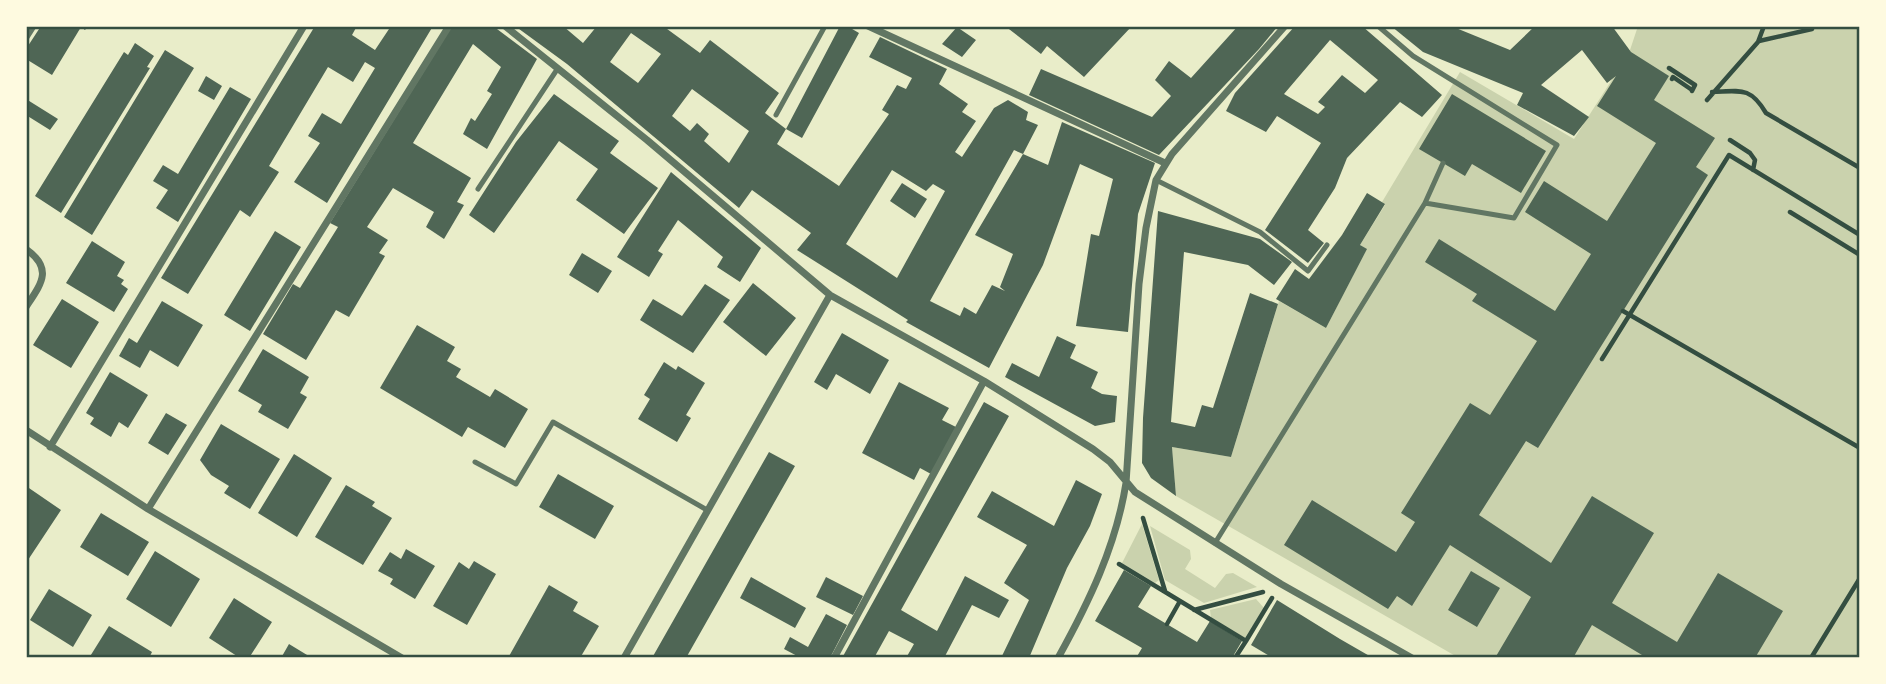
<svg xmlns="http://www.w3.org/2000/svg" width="1886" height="684" viewBox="0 0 1886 684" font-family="Quicksand,sans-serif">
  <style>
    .green { fill: #cad2ad }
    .building { fill: #4f6655; fill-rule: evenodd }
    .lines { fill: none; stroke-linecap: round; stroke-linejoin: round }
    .path { stroke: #344e41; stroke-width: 4.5 }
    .service { stroke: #617663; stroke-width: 5 }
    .minor { stroke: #617663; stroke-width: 7 }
    .neatline { fill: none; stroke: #344e41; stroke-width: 2.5 }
  </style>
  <rect width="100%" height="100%" fill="#e9edc9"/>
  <path class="green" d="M1638,26H1860V658H1459L1176,496L1172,447L1231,457L1279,301L1326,328L1366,250L1360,245L1385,205L1382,202L1460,72L1574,139L1629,53Z
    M1142,524L1159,580L1155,583L1122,563Z
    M1150,526L1190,550L1191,559L1185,569L1215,588L1226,574L1233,573L1257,587L1204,603L1165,580Z
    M1256,599L1264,608L1245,638L1211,618L1210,610Z"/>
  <path class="building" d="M41,26H88L85,30L81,27L52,75L26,59V49Z
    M315,26H357L352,35L375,50L391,26H433L327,203L294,182L320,143L308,136L322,113L341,124L375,68L365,62L353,82L328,67L269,166L279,172L250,217L240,210L188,294L161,278Z
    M452,26H493L537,59L487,149L463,134L471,118L475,121L492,94L487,91L501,67L473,44L413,143L471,178L457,202L464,205L444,239L426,227L434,212L393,188L367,227L388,240L379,253L385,256L349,317L336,310L306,360L263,334L293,284L300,288L338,227L330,223Z
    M515,26H563L583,43L597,26H663L700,53L710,40L779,93L765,113L786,129L777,144L839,186L889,114L882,110L897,85L906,89L912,78L869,57L880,37L947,69L939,84L968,104L962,112L976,121L955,152L962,157L994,108L1008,100L1028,112L1026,120L1038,125L1023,154L1014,150L930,301L960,316L964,307L976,314L992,285L1005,291L1000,287L1013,254L975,235L1023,154L1048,165L1062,122L1155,163L1138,214L1128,332L1076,326L1091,234L1099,236L1113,179L1080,164L1043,265L989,368L906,322L908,320L797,250L811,233L752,190L739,208L567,64ZM631,33L661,54L638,83L610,62ZM692,89L749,131L729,163L704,141L709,134L697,123L690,131L672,116ZM892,170L926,191L933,184L945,191L897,278L846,244Z
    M840,26H847L859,33L802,138L786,129Z
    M1005,26H1132L1084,77L1047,46L1041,54Z
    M1238,26H1278L1259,49L1159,155L1029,95L1041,69L1152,117L1171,96L1155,80L1169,61L1191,78Z
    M1295,26H1362L1442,95L1422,117L1400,102L1347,158L1335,188L1308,230L1324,243L1308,263L1265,230L1321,143L1277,116L1266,132L1226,111L1235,93ZM1330,40L1378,80L1365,93L1342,75L1318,102L1325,107L1318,114L1284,94Z
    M1391,26H1451L1510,50L1535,26H1612L1631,52L1669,76L1654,100L1715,138L1696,167L1708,175L1595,356L1538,448L1526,441L1479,515L1551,563L1592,496L1654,533L1612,603L1677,642L1718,573L1783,611L1755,658H1647L1592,625L1573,658H1495L1531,597L1450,545L1412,606L1397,596L1388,609L1284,545L1312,500L1396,552L1415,522L1401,513L1470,403L1490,415L1537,341L1472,301L1477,294L1425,262L1439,239L1555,311L1591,254L1525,212L1544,181L1607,221L1656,143L1597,106L1616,76L1607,83L1582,50L1541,85L1589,117L1574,136L1517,105L1523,93L1423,52Z
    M957,27L976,40L962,57L942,44Z
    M135,43L154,56L147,67L150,68L61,213L35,196L124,52L128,55Z
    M165,50L194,68L92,235L64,217Z
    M206,76L222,86L214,100L198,91Z
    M230,87L251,99L178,222L156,208L168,190L153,181L163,165L178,174Z
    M554,94L619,141L610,153L658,188L624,234L576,200L598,169L559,141L494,233L469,215L516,142Z
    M1452,94L1546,151L1521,193L1472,164L1465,176L1419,149Z
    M26,99L58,119L50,130L26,115Z
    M671,172L761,248L740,282L717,267L723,257L678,220L658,251L663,254L649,277L617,257Z
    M902,183L927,199L915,218L890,201Z
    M1367,193L1385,204L1360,245L1367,249L1326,328L1276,299L1295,269L1309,279L1342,235Z
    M1158,211L1260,239L1292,262L1274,285L1248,265L1184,252L1171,422L1195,427L1202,405L1213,408L1250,293L1278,304L1231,457L1172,447L1176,496L1151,478L1142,463L1143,418Z
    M275,231L301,247L250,331L224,315Z
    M92,241L125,262L117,276L124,280L121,284L128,289L114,312L66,283Z
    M582,253L612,271L598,293L569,275Z
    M753,283L796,318L766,356L723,322Z
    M705,284L730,300L693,353L640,320L653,299L682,316Z
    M62,299L99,322L71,368L33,345Z
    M162,301L203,325L178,367L150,350L140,368L119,356L129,338L137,343Z
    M417,325L455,347L447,361L461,369L456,377L490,397L495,389L528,409L505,448L468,427L462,437L380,388Z
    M842,333L889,360L870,394L836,374L827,390L814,382Z
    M1057,336L1076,345L1070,358L1098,372L1091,388L1102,394L1117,396L1115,422L1095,426L1005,377L1012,363L1039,377Z
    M263,349L309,377L300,393L307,397L288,429L258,412L262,405L238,391Z
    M664,362L676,370L678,366L705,383L686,415L691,418L677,442L638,419L650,399L644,395Z
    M110,372L148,395L128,428L119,422L111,437L90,424L94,418L86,413Z
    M899,382L949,408L942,420L956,427L931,474L920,468L914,480L862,453Z
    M984,402L1009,416L901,610L937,631L965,576L1009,600L999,618L972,605L944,658H906L914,644L889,631L874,658H842Z
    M166,413L187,425L168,455L148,443Z
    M221,424L280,459L250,509L224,493L229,486L211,475L200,460Z
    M769,452L795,466L686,658H652Z
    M294,454L332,478L297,537L258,513Z
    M558,474L614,506L595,539L539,507Z
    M1076,480L1102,494L1090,526L1067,568L1029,658H1001L1029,600L1004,583L1027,545L977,517L992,491L1054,526Z
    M346,485L375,502L372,506L392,518L363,565L315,537Z
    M26,486L61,510L26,563Z
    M101,513L149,542L128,576L80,547Z
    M406,549L435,566L415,599L390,584L393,579L378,571L390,552L401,559Z
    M155,551L200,579L171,627L126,599Z
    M474,561L496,574L467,625L433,606L459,562L469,569Z
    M1124,570L1151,586L1138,607L1197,642L1210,621L1242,641L1232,658H1136L1142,648L1095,621Z
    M1471,571L1500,588L1477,627L1448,610Z
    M751,577L806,608L795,628L740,598Z
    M826,577L863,596L853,615L816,597Z
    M549,585L578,602L573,611L599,626L580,658H508Z
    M49,589L92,615L73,647L30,620Z
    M234,598L272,622L249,658H240L209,638Z
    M1277,600L1340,639L1373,658H1273L1251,645Z
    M826,614L847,625L830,658H801L784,649L790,637L808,647Z
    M109,626L152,652L149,658H89Z
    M289,644L312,658H281Z"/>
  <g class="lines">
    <path class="path" d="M1759,41L1812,29
      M1669,68L1695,85L1692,91
      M1672,79L1673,77L1692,90
      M1712,92C1740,91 1750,86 1766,113L1860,168
      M1707,100L1758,42L1764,26
      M1730,140L1750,153L1755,160L1753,170
      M1790,212L1860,255
      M1623,311L1860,448
      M1602,359L1729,155L1860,235
      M1143,518L1165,591
      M1119,564L1246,641L1272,598
      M1194,610L1263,592
      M1167,624L1180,601
      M1235,658L1246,641
      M1811,658L1860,578"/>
    <path class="service" d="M1378,26L1413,56L1557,145L1514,218L1425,203
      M776,115L825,26
      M1156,180L1260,232L1308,271L1327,245
      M478,189L558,68
      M475,462L516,484L553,422L707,510
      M1215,543L1425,203L1443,163"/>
    <path class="minor" d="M505,26L647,140L830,295L984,381L1093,449L1110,462L1135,492L1281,584L1412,658
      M868,26L1165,163
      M26,37L33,26
      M26,249C54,269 41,284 26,307
      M26,430L148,509L402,658
      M50,447L304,26
      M148,509L449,26
      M624,658L830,295
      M834,658L984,381
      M1058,658C1089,602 1116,546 1126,483L1139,284L1146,228L1156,180L1172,154L1285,26"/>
  </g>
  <rect width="1886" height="684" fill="none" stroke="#fefae0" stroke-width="56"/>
  <rect x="28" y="28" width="1830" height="628" class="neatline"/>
</svg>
